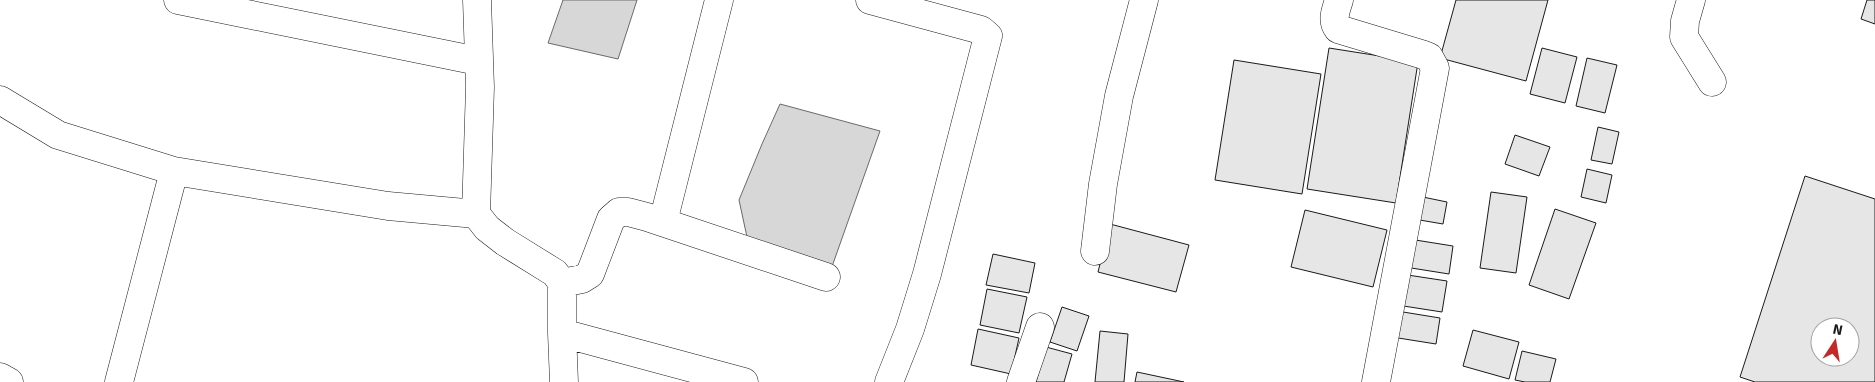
<svg xmlns="http://www.w3.org/2000/svg" width="1875" height="382" viewBox="0 0 1875 382" font-family="Signika,sans-serif">
  <style>
    .water { fill: #d7d7d7; stroke: #6a6a6a }
    .building { fill: #e6e6e6; stroke: #1a1a1a; fill-rule: evenodd }
    .lines { fill: none; stroke-linecap: round; stroke-linejoin: round }
    .minor-casing { stroke: #1a1a1a; stroke-width: 29 }
    .minor { stroke: #fff; stroke-width: 28 }
  </style>
  <rect width="100%" height="100%" fill="#fff"/>
  <path class="water" d="M563,0H637L618,59L548,43Z
    M780,104L880,131L829,275L747,237L739,200L762,144Z"/>
  <path class="building" d="M1456,0H1548L1526,81L1440,58Z
    M1867,0H1875V24L1861,19Z
    M1329,48L1418,62L1396,203L1307,189Z
    M1542,48L1577,57L1565,103L1530,94Z
    M1587,58L1617,65L1605,113L1576,106Z
    M1234,60L1321,74L1302,194L1215,180Z
    M1598,127L1619,132L1612,164L1591,160Z
    M1515,135L1550,147L1539,176L1505,164Z
    M1587,169L1612,175L1606,203L1581,197Z
    M1805,176L1875,199V382H1755L1740,377ZM1820,327H1850V357H1820Z
    M1491,192L1527,197L1516,273L1480,268Z
    M1413,195L1447,202L1443,224L1408,218Z
    M1555,209L1596,223L1569,299L1529,285Z
    M1305,210L1387,230L1373,287L1291,267Z
    M1110,224L1189,245L1176,292L1098,272Z
    M1409,239L1453,246L1449,274L1405,267Z
    M993,254L1035,263L1029,293L986,285Z
    M1401,274L1447,281L1442,312L1397,305Z
    M987,289L1027,297L1019,333L980,325Z
    M1062,307L1089,316L1077,351L1050,342Z
    M1397,311L1440,318L1436,344L1392,337Z
    M978,329L1019,338L1011,374L971,365Z
    M1473,330L1519,342L1509,379L1463,366Z
    M1100,331L1128,334L1124,382H1095Z
    M1046,347L1072,354L1064,382H1036Z
    M1522,351L1556,359L1550,382H1525L1515,380Z
    M1137,372L1184,382H1135Z"/>
  <g class="lines">
    <defs>
      <path id="minor" d="M178,0L478,61
        M477,0L480,87L476,214L487,228L505,242L555,273L562,283V333L564,382
        M870,0L981,30L988,36L927,274L910,329L889,382
        M1339,0C1336,10 1331,20 1338,29L1424,55L1429,57L1435,68L1376,382
        M1691,0L1685,21L1684,37L1712,82
        M0,100L58,135L174,171L388,206L476,214
        M663,222L719,0
        M1095,251L1103,184L1119,96L1144,0
        M562,283L582,279L590,274L611,219L619,212H628L647,217L826,277
        M562,333L744,382
        M0,377L9,382
        M119,382L174,171
        M1021,382L1040,327"/>
    </defs>
    <use href="#minor" class="minor-casing"/>
    <use href="#minor" class="minor"/>
  </g>
  <g transform="translate(1835 342) rotate(12)"><circle r="24" fill="#ffffff" stroke="#a3a3a3"/>
  <path d="M0-4L9 19L0 12L-9 19Z" fill="#c62828"/>
  <text y="-8" font-size="14" font-weight="bold" text-anchor="middle" fill="#1a1a1a">N</text>
  </g>
</svg>
